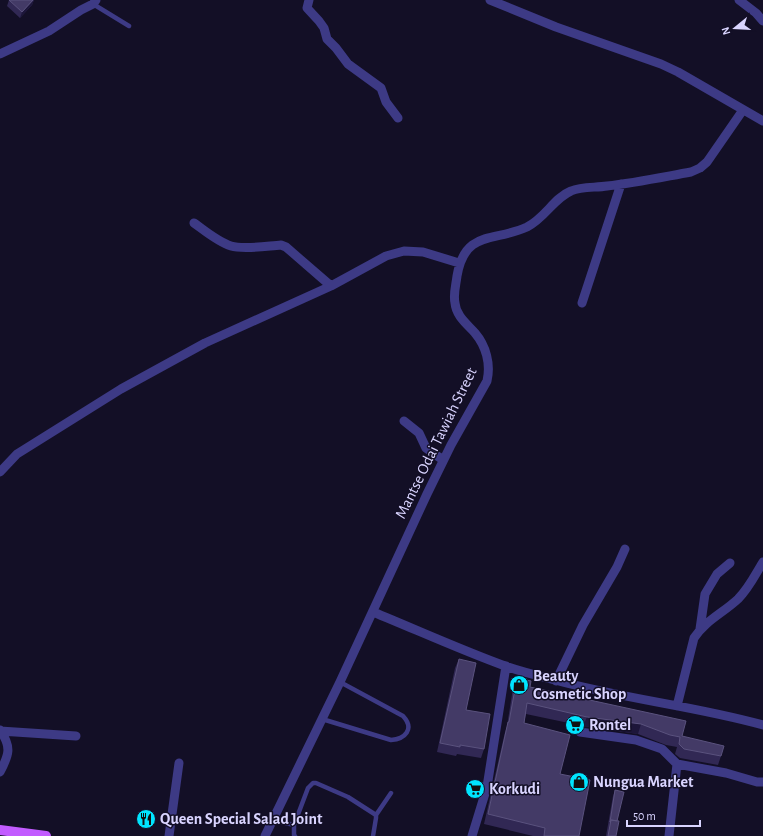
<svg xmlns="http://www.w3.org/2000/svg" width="763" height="836" viewBox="0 0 763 836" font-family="'Alegreya Sans',sans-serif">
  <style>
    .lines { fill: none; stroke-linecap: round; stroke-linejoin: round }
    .lane { stroke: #3d3a85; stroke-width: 4.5 }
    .street { stroke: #3d3a85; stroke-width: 9 }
    .primary { stroke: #c25bff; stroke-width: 10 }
    .wall { fill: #312854 }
    .shaded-wall { fill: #1d163a }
    .building { fill: #433a66; stroke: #5a527e }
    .labels { text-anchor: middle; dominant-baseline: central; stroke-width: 3; stroke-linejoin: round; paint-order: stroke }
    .street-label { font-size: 16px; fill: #d9d4ff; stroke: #130f26 }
    .poi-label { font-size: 16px; font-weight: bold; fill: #d9d4ff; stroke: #130f26; text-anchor: start }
  </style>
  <rect width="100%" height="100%" fill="#130f26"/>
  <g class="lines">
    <path class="lane" d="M93,4L129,26
      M322,719L391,740C405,739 415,729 403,716L340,682
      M376,815L391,793
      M273,820L294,825V835L295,836
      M294,825L308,788L313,783H316L348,797L376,815V818L373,836"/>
    <path class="street" d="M309,0L307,8L319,21L324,28L327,39L336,48L348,64L381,88L386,102L398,118
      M490,0L556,27L661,64L678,72L763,121
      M739,0L756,13L763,21
      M0,54L49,31L81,10L93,4L96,0
      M194,223C205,231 218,242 231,246C244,250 267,246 281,245L286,247L331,286
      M582,303L621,184
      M404,421L419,433L426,448L443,460
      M0,472L17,454L121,389L205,343L331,286L386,256L404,251L423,252L459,263
      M373,612C417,630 461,650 505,666C522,672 539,676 555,680C624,699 695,706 763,725
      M700,629L705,594L717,574L730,563
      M556,681L583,625L617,567L625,549
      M677,706L694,638C705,621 723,613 738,599C749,588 755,575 763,562
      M0,730C12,747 9,755 0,772
      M0,731L76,736
      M580,732L636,740L662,749L677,764L726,773L757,782H763
      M169,836L179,763
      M265,836L340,682L427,494L451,445L487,381C491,364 486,346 475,333C467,324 456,316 455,303C453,294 456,285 457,276C465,229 495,242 527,227C545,218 554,198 571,191C582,186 596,188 607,186C635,183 663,177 691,172L700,168L707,162L743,110
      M472,836L487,787L506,666
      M669,836L677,764"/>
    <path class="primary" d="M0,830L46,836"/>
  </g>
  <path class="wall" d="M9,0H34L32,5L20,18L7,6Z
    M459,659L466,710L484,749L481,758L457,754L456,756L437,752L455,668Z
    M517,678L530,687L682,736L721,756L718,765L680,758L675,754L677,747L666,745L638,734L583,726L526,714L524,723L560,774L579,836H533L484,824L505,732L507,726L513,688Z
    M615,790L617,821L616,836H606L613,796Z"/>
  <path class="shaded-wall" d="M34,0L32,5L20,18L22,12Z
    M587,717L641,724L638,734L583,726Z"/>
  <path class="building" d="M9,0H33L22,12Z
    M459,659L476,663L466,710L490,714L484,749L460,745V747L440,743Z
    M517,678L531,681L530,687L686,721L682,736L724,746L721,756L684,749L679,744L680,737L670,735L641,724L587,717L527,703L524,723L570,735L560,774L590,780L579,836H544L545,828L488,814L508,722H509Z
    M615,790L624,792L617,821L611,820L610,822Z
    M611,820L619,821L616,836H608Z"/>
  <defs>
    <symbol id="shop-disc" viewBox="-11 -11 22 22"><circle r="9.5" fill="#00e5ff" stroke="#130f26"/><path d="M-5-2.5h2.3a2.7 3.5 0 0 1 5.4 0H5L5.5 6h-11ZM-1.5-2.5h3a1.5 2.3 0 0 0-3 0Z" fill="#111"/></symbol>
    <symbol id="supermarket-disc" viewBox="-11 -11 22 22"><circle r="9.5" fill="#00e5ff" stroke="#130f26"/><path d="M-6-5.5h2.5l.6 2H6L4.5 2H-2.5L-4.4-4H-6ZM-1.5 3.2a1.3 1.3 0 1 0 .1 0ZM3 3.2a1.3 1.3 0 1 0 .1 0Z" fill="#111"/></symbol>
    <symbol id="restaurant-disc" viewBox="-11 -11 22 22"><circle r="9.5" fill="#00e5ff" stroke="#130f26"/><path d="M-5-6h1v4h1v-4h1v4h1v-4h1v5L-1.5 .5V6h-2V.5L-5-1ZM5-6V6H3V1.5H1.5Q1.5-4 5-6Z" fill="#111"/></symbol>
  </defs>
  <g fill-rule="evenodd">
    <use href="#shop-disc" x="508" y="674" width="22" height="22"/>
    <use href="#supermarket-disc" x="564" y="714" width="22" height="22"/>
    <use href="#shop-disc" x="568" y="771" width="22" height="22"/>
    <use href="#supermarket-disc" x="464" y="778" width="22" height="22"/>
    <use href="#restaurant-disc" x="135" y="808" width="22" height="22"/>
  </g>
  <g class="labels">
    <g class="street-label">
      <text transform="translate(436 443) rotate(-64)">Mantse Odai Tawiah Street</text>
    </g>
    <g class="poi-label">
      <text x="533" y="676">Beauty<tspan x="533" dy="18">Cosmetic Shop</tspan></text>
      <text x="589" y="725">Rontel</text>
      <text x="593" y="782">Nungua Market</text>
      <text x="489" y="789">Korkudi</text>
      <text x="160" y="819">Queen Special Salad Joint</text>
    </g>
  </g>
  <g transform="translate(735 28) rotate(252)" stroke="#130f26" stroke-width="3" paint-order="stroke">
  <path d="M0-3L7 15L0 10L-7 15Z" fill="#d9d4ff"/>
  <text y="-6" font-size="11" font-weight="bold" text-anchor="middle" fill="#d9d4ff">N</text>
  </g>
  <path d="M627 820v6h73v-6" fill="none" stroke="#d9d4ff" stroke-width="2"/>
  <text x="633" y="820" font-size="12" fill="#d9d4ff" stroke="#130f26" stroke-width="3" paint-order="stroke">50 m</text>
</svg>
